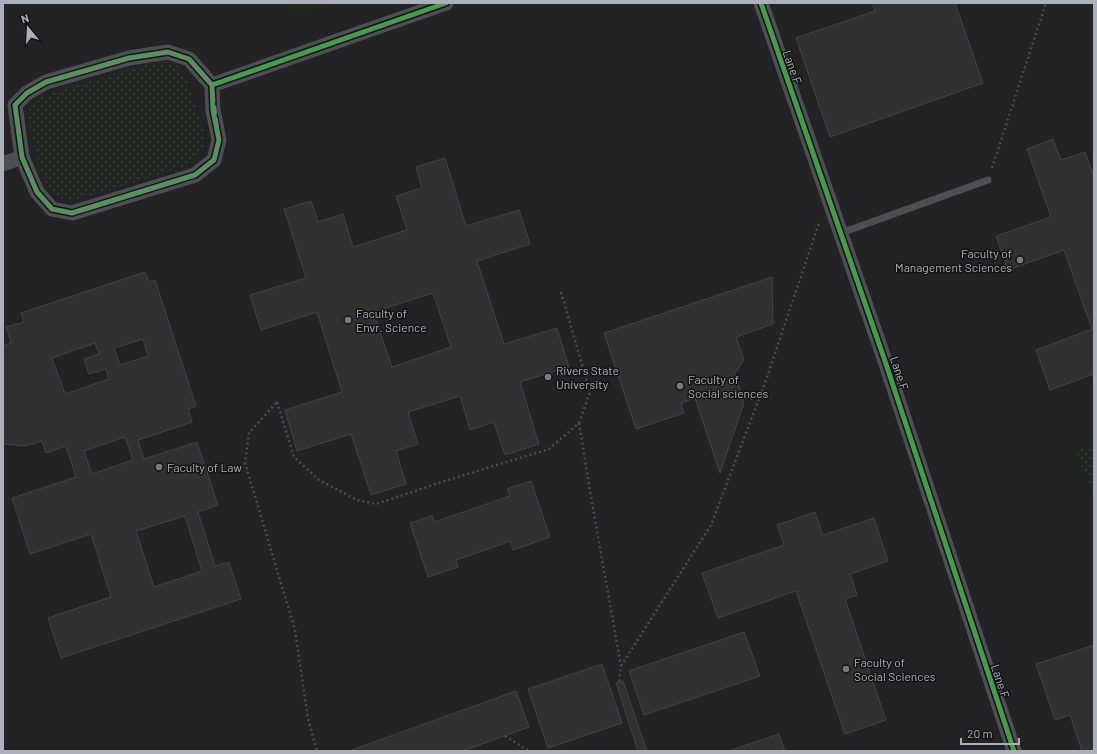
<svg xmlns="http://www.w3.org/2000/svg" width="1097" height="754" viewBox="0 0 1097 754" font-family="Barlow,sans-serif">
  <style>
    .built { fill: #232326 }
    .grass { fill: url(#grass-dots) }
    .pitch { fill: #1f2720 }
    .building { fill: #313132; stroke: #424346; fill-rule: evenodd }
    .lines { fill: none; stroke-linecap: round; stroke-linejoin: round }
    .path { stroke: #494b4e; stroke-width: 2.5; stroke-dasharray: 2 3; stroke-linecap: butt }
    .lane { stroke: #4e4f53; stroke-width: 7 }
    .street { stroke: #4e4f53; stroke-width: 15 }
    .cycleway-casing { stroke: #131416; stroke-width: 8 }
    .cycleway { stroke: #469c4c; stroke-width: 5 }
    .marked { fill: none; stroke: #787b82; stroke-width: 3; stroke-dasharray: 8 5; stroke-linejoin: round }
    .poi-dot { fill: #787b82; stroke: #131416; stroke-width: 1.5 }
    .labels { text-anchor: middle; dominant-baseline: central; stroke-width: 3; stroke-linejoin: round; paint-order: stroke }
    .street-label { font-size: 12px; fill: #abb0ba; stroke: #131416 }
    .poi-label { font-size: 12px; fill: #abb0ba; stroke: #131416; text-anchor: start }
  </style>
  <defs>
    <pattern id="grass-dots" width="8" height="8" patternUnits="userSpaceOnUse"><rect width="8" height="8" fill="#1f2720"/><path d="M2 2h.1M6 6h.1" fill="none" stroke="#3d443e" stroke-width="1.8" stroke-linecap="round"/></pattern>
  </defs>
  <rect width="100%" height="100%" fill="#19191a"/>
  <path class="built" d="M3,3H1094V751H3Z"/>
  <path class="grass" d="M154,62H168L178,66L185,76L204,133V147L197,158L185,166L83,198L68,200L58,196L49,190L42,176L27,116L30,106L35,100L42,96Z
    M1094,444V495L1076,450Z"/>
  <path class="pitch" d="M288,3H343L292,19Z"/>
  <path class="building" d="M872,3H955L983,83L830,137L796,38L875,11Z
    M1053,139L1061,160L1085,152L1094,177V374L1050,390L1036,350L1092,329L1064,250L1008,270L996,236L1051,217L1027,149Z
    M445,158L466,226L519,210L530,244L477,261L504,344L557,328L569,367L520,382L539,444L505,455L494,422L470,430L460,396L408,412L418,444L396,451L406,484L371,495L351,434L297,451L285,410L342,392L317,312L261,330L250,295L306,278L284,209L311,201L318,222L343,214L353,247L407,230L396,196L422,188L416,167ZM433,293L451,347L392,367L373,312Z
    M145,272L149,282L155,280L196,406L188,409L192,422L138,440L144,459L197,442L218,505L198,512L215,566L229,562L241,599L61,658L48,618L111,597L91,534L30,554L12,498L76,477L66,446L46,453L42,441L25,446L3,444V346L11,343L6,327L24,322L21,313ZM143,339L148,356L120,365L114,348ZM95,343L99,354L84,359L89,374L106,369L109,379L65,394L52,358ZM125,437L133,460L92,474L84,451ZM185,516L202,571L154,587L136,531Z
    M772,277L773,324L736,337L744,360L735,373L744,403L720,473L695,398L681,403L684,413L636,429L604,333Z
    M531,481L550,537L513,550L511,541L456,560L458,567L428,577L410,523L432,516L434,522L510,496L507,489Z
    M815,512L823,535L874,518L888,561L850,574L857,595L845,599L886,720L845,734L796,591L718,618L702,573L784,545L777,525Z
    M744,632L760,676L644,715L629,671Z
    M1094,645V751H1082L1070,715L1055,720L1036,664Z
    M602,664L622,723L548,748L528,689Z
    M623,681L647,751H638L616,683Z
    M516,691L529,727L463,751H349Z
    M779,734L785,751H729Z"/>
  <g class="lines">
    <path class="path" d="M992,168L1046,3
      M277,402L294,457L319,480L357,500L376,504L442,482L549,449L579,423L590,392L561,292
      M276,403L249,433L245,463L295,630L308,719L317,751
      M579,423L592,503L621,666L619,682
      M621,666L711,525L765,383L819,223
      M505,736L529,751"/>
    <path class="lane" d="M841,233L988,180"/>
    <path class="street" d="M761,3L885,361L1014,751
      M168,52L189,59L212,85L213,110L219,140L214,160L195,175L72,213L52,209L37,192L22,157L15,105L27,93L46,82L129,58Z
      M212,85L446,3
      M3,164L22,157"/>
    <defs>
      <path id="cycleway" d="M761,3L885,361L1014,751
        M168,52L189,59L212,85L213,110L219,140L214,160L195,175L72,213L52,209L37,192L22,157L15,105L27,93L46,82L129,58Z
        M212,85L446,3"/>
    </defs>
    <use href="#cycleway" class="cycleway-casing"/>
    <use href="#cycleway" class="cycleway"/>
  </g>
  <path class="marked" d="M168,52L189,59L212,85L219,140L214,160L195,175L72,213L52,209L37,192L22,157L15,105L27,93L46,82L129,58Z"/>
  <g class="poi-dot">
    <circle cx="1020" cy="260" r="4"/>
    <circle cx="348" cy="320" r="4"/>
    <circle cx="548" cy="377" r="4"/>
    <circle cx="680" cy="386" r="4"/>
    <circle cx="159" cy="467" r="4"/>
    <circle cx="846" cy="669" r="4"/>
  </g>
  <g class="labels">
    <g class="street-label">
      <text transform="translate(793 67) rotate(71)">Lane F</text>
      <text transform="translate(900 373) rotate(72)">Lane F</text>
      <text transform="translate(1001 681) rotate(72)">Lane F</text>
    </g>
    <g class="poi-label">
      <text x="1012" y="253" text-anchor="end">Faculty of<tspan x="1012" dy="14">Management Sciences</tspan></text>
      <text x="356" y="313">Faculty of<tspan x="356" dy="14">Envr. Science</tspan></text>
      <text x="556" y="370">Rivers State<tspan x="556" dy="14">University</tspan></text>
      <text x="688" y="379">Faculty of<tspan x="688" dy="14">Social sciences</tspan></text>
      <text x="167" y="467">Faculty of Law</text>
      <text x="854" y="662">Faculty of<tspan x="854" dy="14">Social Sciences</tspan></text>
    </g>
  </g>
  <rect width="1097" height="754" fill="none" stroke="#abb0ba" stroke-width="8"/>
  <g transform="translate(28 28) rotate(342)" stroke="#131416" stroke-width="3" paint-order="stroke">
  <path d="M0-3L7 15L0 10L-7 15Z" fill="#abb0ba"/>
  <text y="-6" font-size="11" font-weight="bold" text-anchor="middle" fill="#abb0ba">N</text>
  </g>
  <path d="M961 738v6h58v-6" fill="none" stroke="#abb0ba" stroke-width="2"/>
  <text x="967" y="738" font-size="12" fill="#abb0ba" stroke="#131416" stroke-width="3" paint-order="stroke">20 m</text>
</svg>
